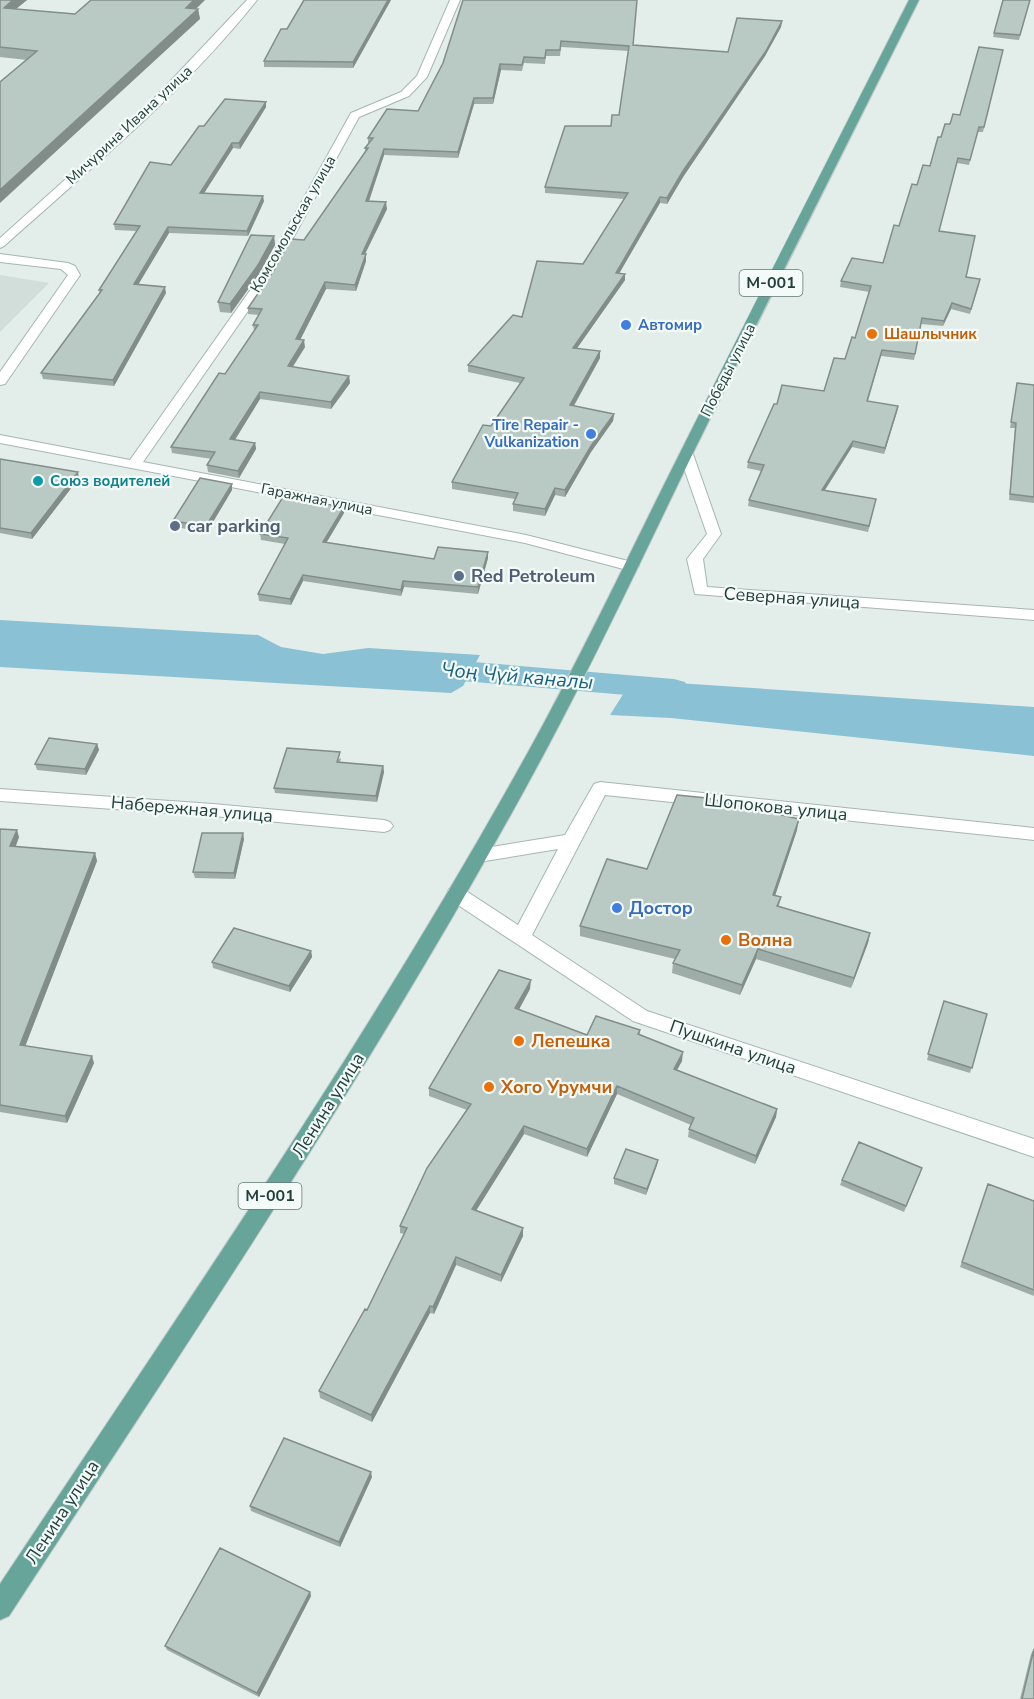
<svg xmlns="http://www.w3.org/2000/svg" width="1034" height="1699" viewBox="0 0 1034 1699" font-family="'Nunito Sans',sans-serif">
  <style>
    .built { fill: #d2ded9 }
    .water { fill: #8ac1d4 }
    .lines { fill: none; stroke-linecap: round; stroke-linejoin: round }
    .canal { fill: #8ac1d4; fill-rule: evenodd }
    .minor-casing { stroke: #a5b6b2; stroke-width: 2 }
    .major-casing { stroke: #c1cac8; stroke-width: 2 }
    .minor { fill: #fff; fill-rule: evenodd }
    .major { fill: #67a59b; fill-rule: evenodd }
    .wall { fill: #9fada9 }
    .shaded-wall { fill: #828d89 }
    .building { fill: #b9c9c4; stroke: #828d89; stroke-width: 1.5 }
    .shop-dot { fill: #3f7fe0; stroke: #f4faf8; stroke-width: 2 }
    .food-dot { fill: #e8710a; stroke: #f4faf8; stroke-width: 2 }
    .culture-dot { fill: #0f9aa8; stroke: #f4faf8; stroke-width: 2 }
    .service-dot { fill: #5c6f8a; stroke: #f4faf8; stroke-width: 2 }
    .labels { text-anchor: middle; dominant-baseline: central; stroke-width: 4.5; stroke-linejoin: round; paint-order: stroke }
    .far-street-label { font-size: 15px; fill: #22403b; stroke: #f4faf8 }
    .far-shop-label { font-size: 15px; font-weight: bold; fill: #366cbe; stroke: #f4faf8; text-anchor: start }
    .far-food-label { font-size: 15px; font-weight: bold; fill: #c56008; stroke: #f4faf8; text-anchor: start }
    .far-culture-label { font-size: 15px; font-weight: bold; fill: #0d838f; stroke: #f4faf8; text-anchor: start }
    .shield { fill: #f4faf8; stroke: #617874; stroke-width: 1.5 }
    .shield-label { font-size: 16px; font-weight: bold; fill: #22403b }
    .service-label { font-size: 18px; font-weight: bold; fill: #4e5e75; stroke: #f4faf8; text-anchor: start }
    .street-label { font-size: 18px; fill: #22403b; stroke: #f4faf8 }
    .shop-label { font-size: 18px; font-weight: bold; fill: #366cbe; stroke: #f4faf8; text-anchor: start }
    .food-label { font-size: 18px; font-weight: bold; fill: #c56008; stroke: #f4faf8; text-anchor: start }
    .water-label { font-size: 20px; font-style: italic; fill: #1a647f; stroke: #f4faf8 }
  </style>
  <rect width="100%" height="100%" fill="#e3eeea"/>
  <path class="built" d="M0,275L49,283L0,332Z"/>
  <path class="water" d="M0,620L258,635L281,647L323,654L368,648L480,655L463,686L451,693L0,667Z
    M632,680L1034,707V756L671,718L610,715Z"/>
  <g class="lines">
    <path class="canal" d="M426,658L674,679L685,682L689,689L685,696L674,699L426,678L416,675L411,668L416,661Z"/>
    <defs>
      <path id="minor" d="M247,0H257C184,92 91,168 4,246L0,248V238L145,108Z
        M450,0H460L427,77L409,96L359,117L273,275L143,462L526,535L636,563L639,566L636,569L631,571L525,543L0,443V435L130,460L261,275L351,113L401,92L417,76Z
        M0,254L68,263L75,266L80,275L5,384L0,385V372L68,275L61,269L0,262Z
        M686,450L693,454L721,534L703,559L707,587L1034,610V620L695,594L687,559L707,534L679,454Z
        M600,782L1034,828V840L605,795L532,935L647,1011L1034,1139V1157L633,1021L449,899L447,894L449,889L456,887L463,889L518,925L558,849L479,862L473,860L470,855L473,850L565,835L594,784Z
        M0,789L213,804L384,820L390,822L393,826L390,830L384,832L213,816L0,801Z"/>
      <path id="major" d="M909,0H919C844,150 768,300 694,451C645,552 598,653 545,752C385,1050 194,1332 9,1616L0,1620V1584C181,1311 368,1041 527,754C582,655 630,552 681,451C756,300 833,150 909,0Z"/>
    </defs>
    <use href="#minor" class="minor-casing"/>
    <use href="#major" class="major-casing"/>
    <use href="#minor" class="minor"/>
    <use href="#major" class="major"/>
  </g>
  <path class="wall" d="M0,0H27L16,9L75,14L198,9L200,19L27,60L0,57Z
    M391,0L353,68L264,67V61L287,29Z
    M463,0L633,45L728,52L782,21L781,27L765,56L683,177L667,204L660,203L619,273L625,280L577,348L600,358L574,406L614,414L613,421L591,452L565,497L555,495L545,516L513,511V504L515,499L452,489V482L520,383L468,372V365L522,317L583,264L624,199L545,193V187L611,126L619,115L629,51L561,47L560,56H546L545,64L524,63L522,71L501,70L493,104H474L458,158L384,155L369,201L387,209L365,254L366,261L356,291L326,289L300,340L305,347L292,367L349,376L350,383L331,409L260,399L235,440L255,443L256,449L239,478L208,472L207,465L212,459L172,453L171,447L225,374L254,331L253,325L259,315L248,314V308L304,240L365,152V148L368,144V138L418,111L443,63Z
    M1003,0H1030L1019,40L993,37Z
    M1003,50L983,132H978L969,165L957,163L939,231L966,277L979,285L970,314L951,309L943,326L921,324L914,360L881,356L868,401L898,406L884,454L852,447L825,490L876,499L868,532L748,506L749,500L761,471L747,468L748,462L777,404L824,391L845,359L855,338L869,292L840,287L841,281L883,263L917,185L930,166L941,137L960,115Z
    M266,107L240,149L233,148L204,193L264,201L248,236L169,233L138,285L166,293L114,386L43,379L41,373L100,293L99,290L136,231L115,230L114,224L171,165L204,126Z
    M274,236L275,245L259,274L231,313L220,312L218,302Z
    M1034,385V503L1009,500L1015,428H1010L1016,389Z
    M0,459L79,478L32,539L0,533Z
    M232,484V490L207,532L174,527L173,521Z
    M344,513L327,542L434,559L488,558L478,594L404,587L401,596L303,581L291,605L259,601L258,594L285,544L261,540L260,534Z
    M97,744L99,750L86,775L37,770L35,764Z
    M341,758L340,763L383,766L384,772L377,802L275,793L274,788Z
    M0,829L19,837L15,847L95,853L97,861L25,1046L94,1063L67,1123L0,1112Z
    M797,830L775,895L781,897L779,906L870,933L868,943L851,988L756,959L740,995L672,973L673,963L675,959L580,936V926L647,869Z
    M244,839L235,879L195,878L193,872Z
    M311,951L312,957L290,992L213,968L212,962Z
    M530,989L518,1010L587,1035L640,1030V1035L682,1061L677,1070L777,1109L776,1117L755,1164L688,1137L689,1129L691,1125L617,1094L587,1157L524,1134L476,1211L523,1236L501,1282L456,1265L434,1314L430,1313L372,1422L320,1398L319,1391L367,1310L404,1234L400,1233V1226L467,1110L429,1096V1088Z
    M944,1001L987,1014L970,1073L927,1060Z
    M658,1160L657,1165L646,1195L614,1184V1178Z
    M920,1174L904,1212L840,1185L842,1180Z
    M988,1184L1034,1201V1296L960,1267Z
    M372,1477L340,1547L251,1511L250,1506Z
    M310,1592L311,1596L259,1697L167,1650L165,1646Z
    M1034,1649V1699H1020L1031,1654Z"/>
  <path class="shaded-wall" d="M13,0H27L6,17L4,8Z
    M194,0H205L187,18L186,8Z
    M388,0H391L353,68V62Z
    M198,9L200,19L0,203V190Z
    M782,21L781,27L765,56L683,177L667,204V198L683,171Z
    M500,64L501,70L493,104V98Z
    M474,98V104L458,158V152Z
    M266,102V107L240,149L239,143Z
    M232,143L233,148L201,198L200,193Z
    M384,149V155L367,207L366,201Z
    M263,196L264,201L248,236L247,231Z
    M660,197V203L616,279V273Z
    M386,202L387,209L362,260V254Z
    M168,227L169,233L135,290L134,284Z
    M274,236L275,245L259,274L231,313L230,304Z
    M366,254V261L356,291L355,285Z
    M625,274V280L573,354V348Z
    M325,282L326,289L297,346L296,339Z
    M165,287L166,293L114,386L113,380Z
    M952,303L951,309L943,326L944,321Z
    M304,340L305,347L289,373L288,366Z
    M600,351V358L570,412V405Z
    M349,376L350,383L331,409V402Z
    M260,392V399L231,446L230,439Z
    M898,406L897,412L884,454L885,448Z
    M614,414L613,421L591,452L565,497V490L591,446Z
    M853,441L852,447L821,496L822,490Z
    M255,443L256,449L239,478L238,471Z
    M78,472L79,478L32,539L31,533Z
    M232,484V490L207,532L206,526Z
    M555,488V495L545,516V509Z
    M344,507V513L323,548V542Z
    M488,552V558L478,594V587Z
    M303,575V581L291,605L290,599Z
    M403,581L404,587L401,596V590Z
    M97,744L99,750L86,775L85,769Z
    M383,766L384,772L377,802L376,796Z
    M799,819L797,830L772,905L773,895Z
    M17,830L19,837L13,854L10,846Z
    M243,833L244,839L235,879L234,873Z
    M95,853L97,861L23,1052L20,1045Z
    M870,933L868,943L851,988L854,978Z
    M758,949L756,959L740,995L742,985Z
    M311,951L312,957L290,992L289,986Z
    M531,980L530,989L515,1017V1008Z
    M683,1052L682,1061L673,1077L674,1069Z
    M92,1056L94,1063L67,1123L65,1116Z
    M617,1086V1094L587,1157V1149Z
    M777,1109L776,1117L755,1164L756,1156Z
    M524,1126V1134L472,1217V1209Z
    M658,1160L657,1165L646,1195L647,1189Z
    M523,1228V1236L501,1282V1275Z
    M456,1257V1265L434,1314L433,1307Z
    M430,1306V1313L372,1422L371,1415Z
    M371,1472L372,1477L340,1547L339,1542Z
    M310,1592L311,1596L259,1697L257,1693Z"/>
  <path class="building" d="M0,0H13L4,8L75,14L91,0H194L186,8L198,9L0,190V82L37,51L0,47Z
    M304,0H388L353,62L264,61L281,29H287Z
    M463,0H637L633,45L728,52L737,18L782,21L766,51L683,171L667,198L660,197L616,273L625,274L573,348L600,351L570,405L614,414L591,446L565,490L555,488L545,509L513,504L518,493L452,482L483,425L491,426L524,378L468,365L513,315L522,317L537,261L583,264L628,193L545,187L565,126H611L612,115H619L629,46L561,41L560,50H546L545,58L524,57L522,65L500,64L493,98H474L458,152L384,149L366,201L386,202L362,254H366L355,285L325,282L296,339L304,340L288,366L349,376L331,402L260,392L230,439L255,443L238,471L207,465L215,452L171,447L219,373L225,374L258,325H253L262,309L248,308L274,270L291,239L304,240L368,148H365L373,138H368L387,109L418,111L443,63Z
    M1003,0H1030L1020,35L994,33Z
    M979,47L1003,50L984,127H979L970,160L958,158L939,231L975,236L966,277L980,279L971,309L952,303L944,321L922,318L915,354L882,350L867,401L898,406L885,448L853,441L822,490L876,499L869,526L749,500L764,465L748,462L774,404H777L782,385L824,391L834,358L845,359L852,337L855,338L871,286L841,281L852,258L883,263L894,225L899,226L912,184L917,185L923,165L930,166L938,137H941L945,124H950L953,114L960,115Z
    M225,99L266,102L239,143H232L200,193L263,196L247,231L168,227L134,284L165,287L113,380L41,373L102,290H99L140,226L114,224L150,162L171,165L199,126H204Z
    M251,235L274,236L258,265L230,304L218,302Z
    M1017,383L1034,385V497L1010,494L1016,423L1011,422Z
    M0,459L78,472L31,533L0,528Z
    M200,478L232,484L206,526L173,521Z
    M283,497L344,507L323,542L434,559L438,547L488,552L478,587L403,581L401,590L303,575L290,599L258,594L288,538L260,534Z
    M49,738L97,744L85,769L35,764Z
    M287,748L340,752L337,762L383,766L376,796L274,788Z
    M677,795L707,798L799,819L773,895L781,897L777,906L870,933L854,978L758,949L742,985L673,963L680,950L580,926L607,859L647,869Z
    M0,829L17,830L10,846L95,853L20,1045L92,1056L65,1116L0,1105Z
    M202,833H243L234,873L193,872Z
    M234,928L311,951L289,986L212,962Z
    M499,970L531,980L515,1008L587,1035L596,1016L640,1030L638,1034L683,1052L674,1069L777,1109L756,1156L689,1129L694,1118L617,1086L587,1149L524,1126L472,1209L523,1228L501,1275L456,1257L433,1307L430,1306L371,1415L319,1391L365,1309L367,1310L407,1228L400,1226L427,1168L471,1104L429,1088Z
    M944,1001L987,1014L972,1068L928,1054Z
    M859,1142L922,1168L906,1206L842,1180Z
    M626,1149L658,1160L647,1189L614,1178Z
    M988,1184L1034,1201V1290L962,1262Z
    M284,1438L371,1472L339,1542L250,1506Z
    M220,1548L310,1592L257,1693L165,1646Z
    M1034,1649V1699H1022Z"/>
  <g class="shop-dot">
    <circle cx="626" cy="325" r="6"/>
    <circle cx="591" cy="434" r="6"/>
    <circle cx="617" cy="908" r="6"/>
  </g>
  <g class="food-dot">
    <circle cx="872" cy="334" r="6"/>
    <circle cx="726" cy="940" r="6"/>
    <circle cx="519" cy="1041" r="6"/>
    <circle cx="489" cy="1087" r="6"/>
  </g>
  <circle class="culture-dot" cx="38" cy="481" r="6"/>
  <g class="service-dot">
    <circle cx="175" cy="526" r="6"/>
    <circle cx="459" cy="576" r="6"/>
  </g>
  <g class="labels">
    <g class="far-street-label">
      <text transform="translate(129 125) rotate(-43)">Мичурина Ивана улица</text>
      <text transform="translate(293 224) rotate(-60)">Комсомольская улица</text>
      <text transform="translate(728 370) rotate(-63)">Победы улица</text>
      <text transform="translate(317 499) rotate(11)">Гаражная улица</text>
    </g>
    <g class="far-shop-label">
      <text x="638" y="325">Автомир</text>
      <text x="579" y="425" text-anchor="end">Tire Repair -<tspan x="579" dy="17">Vulkanization</tspan></text>
    </g>
    <g class="far-food-label">
      <text x="884" y="334">Шашлычник</text>
    </g>
    <g class="far-culture-label">
      <text x="50" y="481">Союз водителей</text>
    </g>
    <g class="shield">
      <rect x="739.5" y="270" width="63" height="26" rx="4.5"/>
      <rect x="238.5" y="1183" width="63" height="26" rx="4.5"/>
    </g>
    <g class="shield-label">
      <text x="771" y="283">М-001</text>
      <text x="270" y="1196">М-001</text>
    </g>
    <g class="service-label">
      <text x="187" y="526">car parking</text>
      <text x="471" y="576">Red Petroleum</text>
    </g>
    <g class="street-label">
      <text transform="translate(792 598) rotate(4)">Северная улица</text>
      <text transform="translate(776 807) rotate(6)">Шопокова улица</text>
      <text transform="translate(192 809) rotate(5)">Набережная улица</text>
      <text transform="translate(733 1047) rotate(19)">Пушкина улица</text>
      <text transform="translate(328 1105) rotate(-58)">Ленина улица</text>
      <text transform="translate(62 1512) rotate(-57)">Ленина улица</text>
    </g>
    <g class="shop-label">
      <text x="629" y="908">Достор</text>
    </g>
    <g class="food-label">
      <text x="738" y="940">Волна</text>
      <text x="531" y="1041">Лепешка</text>
      <text x="501" y="1087">Хого Урумчи</text>
    </g>
    <g class="water-label">
      <text transform="translate(517 676) rotate(5)">Чоң Чүй каналы</text>
    </g>
  </g>
</svg>
